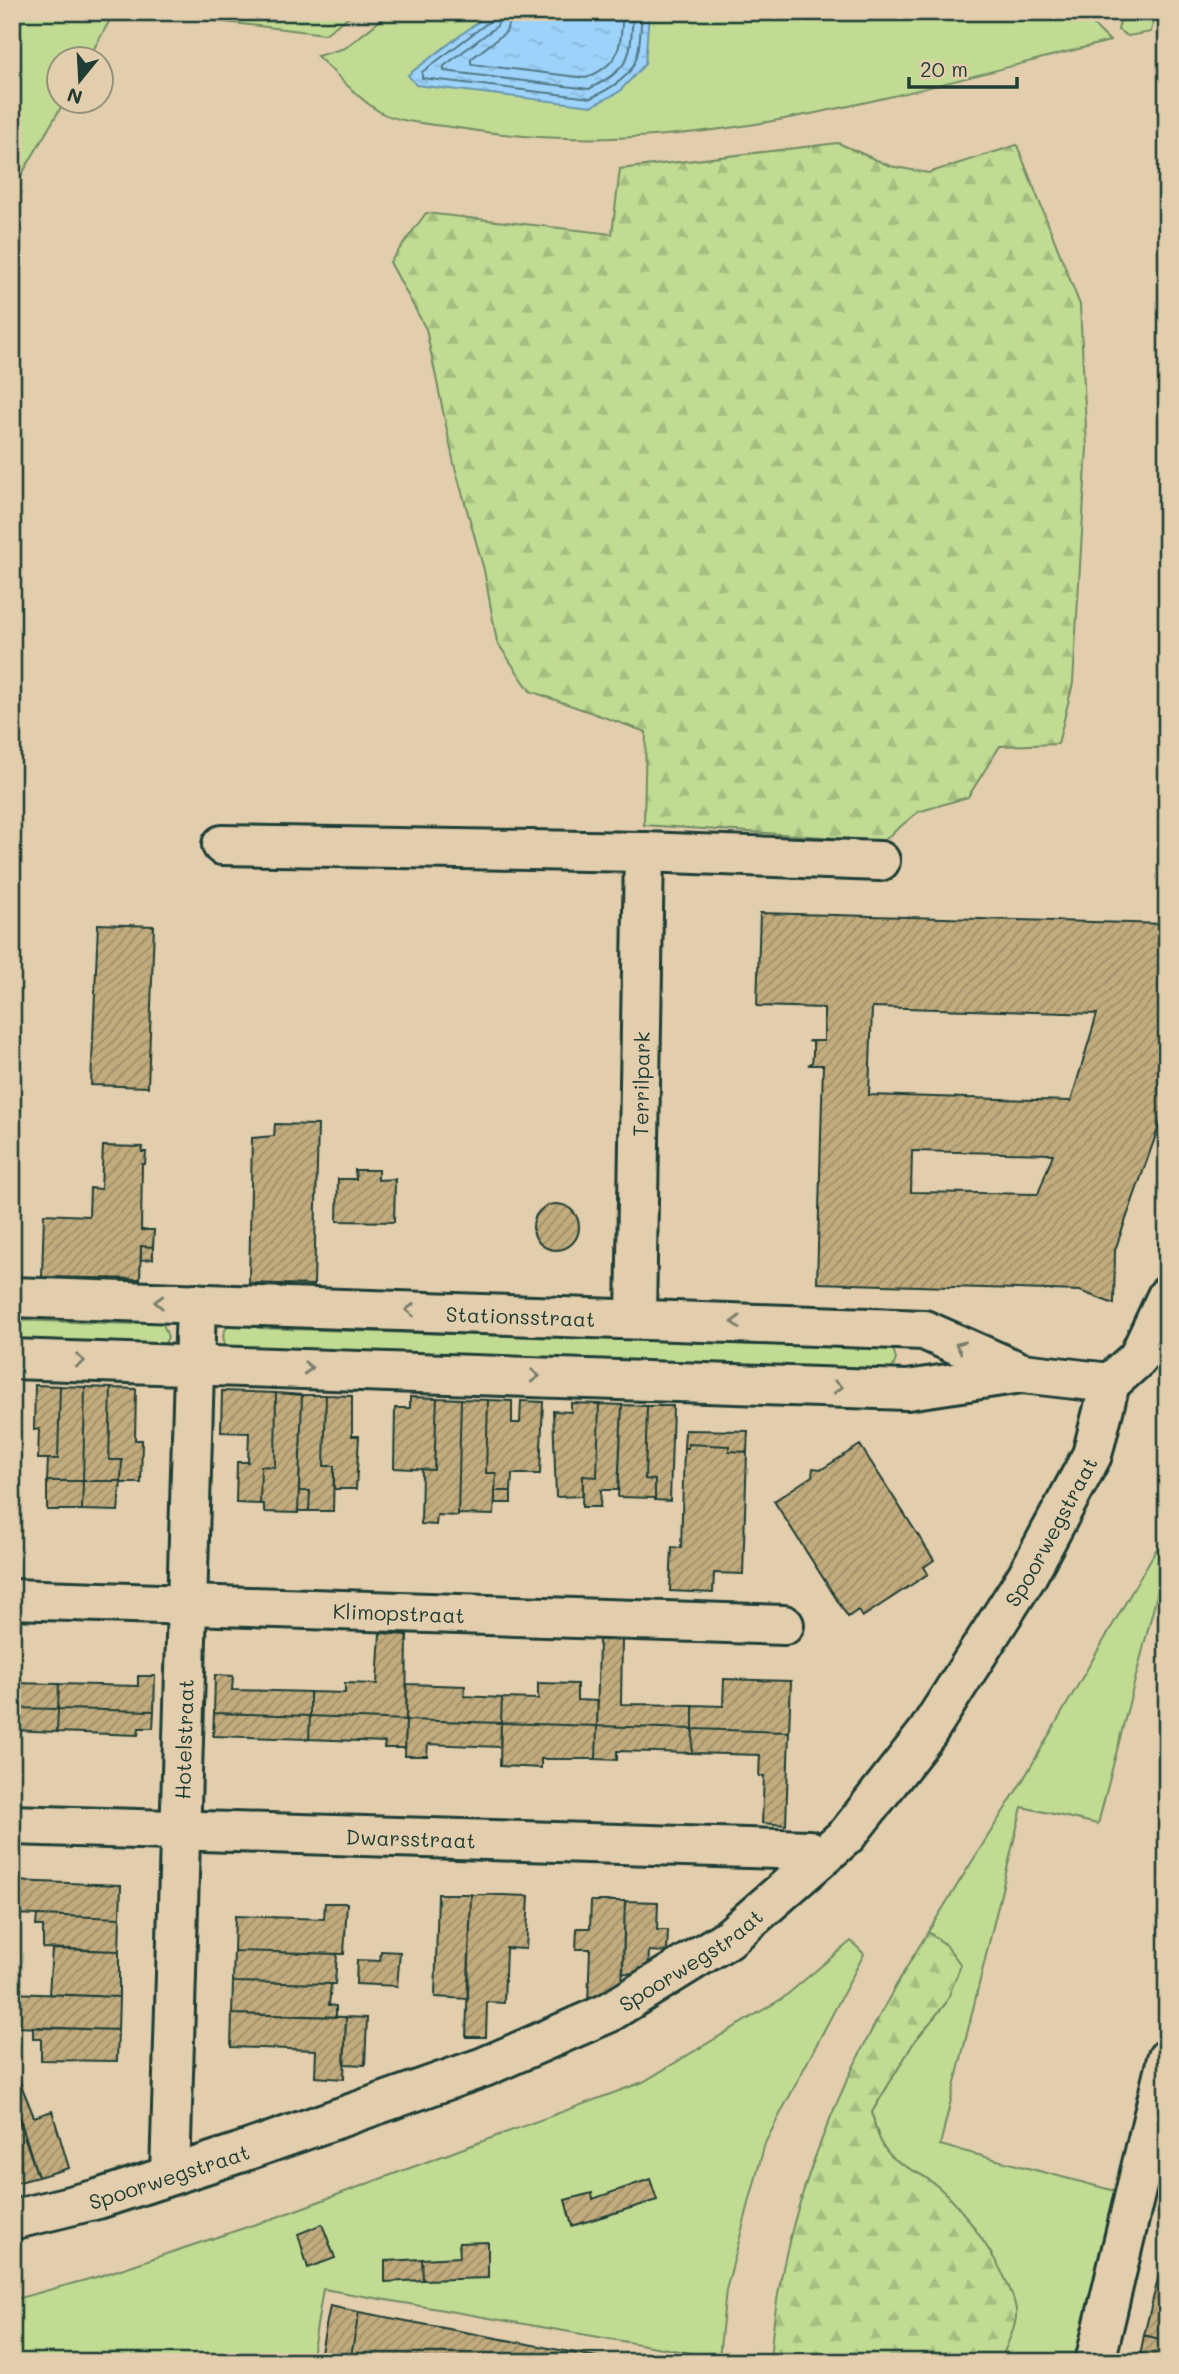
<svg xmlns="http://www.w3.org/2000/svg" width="1179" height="2374" viewBox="0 0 1179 2374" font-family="Mali,sans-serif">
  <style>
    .green { fill: #c1db93; stroke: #708c64; stroke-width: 2 }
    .forest { fill: url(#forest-firs); stroke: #708c64; stroke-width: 2 }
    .water { fill: url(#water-ripples); stroke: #6b96ab; stroke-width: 2 }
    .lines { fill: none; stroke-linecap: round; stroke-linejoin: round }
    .shore { stroke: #517984; stroke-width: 2 }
    .building { fill: url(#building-hatch); stroke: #1f3d34; stroke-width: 2; fill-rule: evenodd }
    .minor-casing { stroke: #1f3d34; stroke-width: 44 }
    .minor { stroke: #e2cdac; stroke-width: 38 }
    .oneway { stroke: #777e6a }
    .labels { text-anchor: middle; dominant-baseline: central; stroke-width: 7; stroke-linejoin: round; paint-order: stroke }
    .street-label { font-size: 21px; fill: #1f3d34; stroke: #e2cdac }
  </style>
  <defs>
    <pattern id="forest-firs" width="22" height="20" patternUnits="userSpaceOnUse" patternTransform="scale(1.75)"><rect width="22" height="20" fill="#c1db93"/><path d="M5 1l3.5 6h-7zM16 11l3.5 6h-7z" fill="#a5bd7f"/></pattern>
    <pattern id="water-ripples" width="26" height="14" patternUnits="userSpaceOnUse" patternTransform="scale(1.75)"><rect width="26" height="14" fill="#9dd2fb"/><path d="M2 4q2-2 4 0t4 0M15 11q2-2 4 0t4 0" fill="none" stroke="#87b5d8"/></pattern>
    <pattern id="building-hatch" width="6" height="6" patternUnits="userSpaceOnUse" patternTransform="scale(1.75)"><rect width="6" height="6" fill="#c2ac7e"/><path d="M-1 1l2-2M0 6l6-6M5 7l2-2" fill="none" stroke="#9d8d68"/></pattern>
  </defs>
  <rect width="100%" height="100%" fill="#e2cdac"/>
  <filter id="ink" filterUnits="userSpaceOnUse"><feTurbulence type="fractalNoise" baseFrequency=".0143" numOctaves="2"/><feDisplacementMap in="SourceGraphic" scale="14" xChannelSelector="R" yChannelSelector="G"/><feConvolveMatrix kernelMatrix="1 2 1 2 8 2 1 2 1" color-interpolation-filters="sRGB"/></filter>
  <g filter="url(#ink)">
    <path class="green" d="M12,12H98L110,20L88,59L60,60V102H64L12,191Z
      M196,12H355L325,34L208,20Z
      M391,12H1080L1110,41C896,94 680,166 458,128C438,125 396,122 380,112C357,98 337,74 317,56L345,48Z
      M1122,12H1155L1151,32L1128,36L1118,30Z
      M145,1313L161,1319L168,1337L163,1348L141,1356L132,1344L12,1340V1320L133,1324Z
      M249,1315L258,1328L546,1337L558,1326H563L573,1338L862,1348L872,1337L892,1345L896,1359L891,1373L871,1380L861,1368L574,1359L561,1370L556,1369L545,1358L257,1348L247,1360L225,1347L223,1335L229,1322Z
      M1167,1531V1576L1162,1575L1098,1824L1022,1807L940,2145L1119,2192L1078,2362H1000L1016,2312L925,2177L890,2158L877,2138L872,2112L914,2042L946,2003V1945L928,1932L1023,1780Z
      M851,1941L864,1954L765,2143L726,2290L719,2358L323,2289L311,2362H12V2300L100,2276L277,2217L643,2082L783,1998Z"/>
    <path class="forest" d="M838,143L890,166L928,173L1017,145L1080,305L1087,448L1073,683L1058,744L1000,746L968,797L918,812L883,841L644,825L646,732L530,691L497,642L484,570L454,464L426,329L390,262L426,213L612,234L620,169Z
      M928,1932L946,1945L961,1965L946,2003L914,2042L872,2112C884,2176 910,2157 947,2195C970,2218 1012,2279 1016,2310C1018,2325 1005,2348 1000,2362H770C780,2207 847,2062 928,1932Z"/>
    <path class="water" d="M491,12H649L645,64L619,92L592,106L416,85L408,75Z"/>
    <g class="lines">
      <path class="shore" d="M493,12L490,21L422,72V78L591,98C641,73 638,63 642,12
        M502,12L497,26L444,66V71L589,89C633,67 630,57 633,12
        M512,12L506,32L471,59V64L586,78C622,63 620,47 623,12"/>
    </g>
    <path class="building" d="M760,913L1167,924V1104L1115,1250L1114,1304L1080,1291L817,1283L823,1065H808L812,1063L813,1054V1042L808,1041H824V1008L757,1006ZM872,1007L1097,1014L1071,1101L869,1095ZM912,1151L1053,1154L1038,1194L911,1192Z
      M98,924L154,926L148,1087L91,1085Z
      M275,1124L318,1125L314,1285L249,1283L252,1138L274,1136Z
      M103,1146L143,1147L142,1152H146L145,1164H142L141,1230H154L153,1247L141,1246L140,1279L42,1277L44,1214L89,1216L90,1188L101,1189Z
      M355,1170H378V1180L395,1179L394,1222L337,1221L338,1179H356Z
      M533 1227a23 23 0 1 1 46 0a23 23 0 1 1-46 0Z
      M141,1246L153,1247V1259L141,1260Z
      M35,1385L60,1386L58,1459H38L39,1429L34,1430Z
      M60,1386L85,1387L83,1481H47L48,1459H58Z
      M85,1387L111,1388L109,1460H122L121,1481H83Z
      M111,1388L136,1389L135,1440H142L141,1483H121L122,1460H109Z
      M222,1391L276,1393L275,1467L261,1466L260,1504L236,1503L237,1462H248L249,1433L221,1432Z
      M276,1393L302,1395L298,1513L264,1512V1504H260L261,1466L275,1467Z
      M302,1395H326L324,1466H334L333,1511H309L310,1491H299Z
      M326,1395L352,1396V1436H359L356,1489H334V1466H324Z
      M410,1397L437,1398L434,1470L394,1468L395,1408H410Z
      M437,1398L461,1399L458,1516L437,1515L436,1525L421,1524L422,1469L434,1470Z
      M461,1399L488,1400L486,1473H496L494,1515L458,1514Z
      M488,1400L512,1401V1423H520L521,1401L543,1402L540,1474H512L511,1491H495L496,1473H486Z
      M571,1403L599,1404L597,1477L583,1476V1496L556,1497L553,1411L571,1412Z
      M599,1404L622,1405L618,1490H601L600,1507H582L583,1476L597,1477Z
      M622,1405L647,1406L645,1479L655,1480V1498L618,1497Z
      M647,1406H673L670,1501L655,1500V1480L645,1479Z
      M685,1430L748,1431L747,1452L729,1451V1446L688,1444V1448H684Z
      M688,1444L729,1446V1451L747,1452L743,1574L714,1573L713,1593L670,1591L672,1547L681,1548L684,1448H688Z
      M860,1445L934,1560L924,1567L928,1574L862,1617L858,1610L848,1617L774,1501L812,1476L813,1468L822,1469Z
      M47,1481H83L82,1510H47Z
      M83,1481H121L118,1511L82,1510Z
      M299,1491H310L309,1511H298Z
      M495,1491H511V1503H495Z
      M380,1633L407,1635L406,1720L310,1716V1692L345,1693V1683L377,1684Z
      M599,1640H622L621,1704L693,1705V1729L597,1726Z
      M215,1675L233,1676L232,1690L310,1692V1716L214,1713Z
      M138,1676H155L154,1711L58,1709L59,1684L138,1686Z
      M724,1679L791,1681L789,1732L693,1729V1705L723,1706Z
      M12,1683L59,1684L58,1709L12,1708Z
      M538,1683L577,1684V1700L598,1701L597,1726L501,1723L502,1698L538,1699Z
      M407,1684L465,1686L464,1696L502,1698L501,1723L406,1720Z
      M12,1708L58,1709L57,1732L12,1730Z
      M58,1709L154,1711L153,1728H139L138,1735L57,1732Z
      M214,1713L310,1716L309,1739L213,1736Z
      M310,1716L406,1720L405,1748H384L385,1742L309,1739Z
      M406,1720L501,1723L500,1747L428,1744L427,1756H405Z
      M501,1723L597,1726L596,1759H541V1768L500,1766Z
      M597,1726L693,1729L692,1753L617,1751V1760L596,1759Z
      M693,1729L789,1732L786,1825L762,1823L764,1776H759L760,1755L692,1753Z
      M12,1881L121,1885L120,1918L12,1914Z
      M438,1894H471L468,1999L435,1997Z
      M471,1894L529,1896L526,1949L506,1948L504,2003L487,2002L486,2037H466Z
      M591,1901H625L622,1988L588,2004L590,1949H576L577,1928H590Z
      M625,1901L658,1902L657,1930H668L667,1952L649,1951L648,1974L623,1973Z
      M325,1903H347L344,1954L234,1951L235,1916L324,1919Z
      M37,1915L120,1918L119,1951L43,1948V1926H36Z
      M52,1949L119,1951V1997L49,1994Z
      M234,1951L337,1954L335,1984L233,1982Z
      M381,1951L400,1952L397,1986L356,1984L357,1960L380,1961Z
      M233,1982L331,1984L329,2005L336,2006V2017L232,2014Z
      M12,1993L119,1997L118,2030L12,2027Z
      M232,2014L346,2017L344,2079L315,2077L316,2050L231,2047Z
      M346,2017L367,2018L365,2065L344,2064Z
      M33,2027L118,2030L117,2061L41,2060V2039H33Z
      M19,2080L34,2117L52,2111L69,2168L38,2177L12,2100V2082Z
      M14,2099L38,2177L12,2184V2100Z
      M650,2179L657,2200L572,2226L565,2200L592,2193L593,2199Z
      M322,2224L335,2258L308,2268L298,2234Z
      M1167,2240V2281L1158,2279Z
      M488,2242V2278L423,2280L422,2259L460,2257L459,2243Z
      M422,2259L423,2280L385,2282V2261Z
      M1158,2279L1167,2281V2341L1144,2335Z
      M330,2306L359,2312L350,2362H319Z
      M359,2312L623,2362H350Z
      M1144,2335L1167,2341V2362H1139Z"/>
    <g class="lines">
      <defs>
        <g id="minor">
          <path d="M222,845L644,852L880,861"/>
          <path id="s1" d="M12,1297L924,1330L1022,1373"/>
          <path id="s2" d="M636,1317L644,852"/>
          <path d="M12,1359L907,1390L1022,1373L1110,1383L1138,1358L1167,1296"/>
          <path id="s3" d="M12,1599L784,1625"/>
          <path id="s4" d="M12,1825L809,1850"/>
          <path id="s5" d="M170,2175L196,1303"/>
          <path id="s6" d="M12,2220L98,2199L239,2153L484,2067L608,2013L729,1938L847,1835L927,1733L1027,1576L1092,1455L1110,1383"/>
          <path d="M1095,2362L1167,2059"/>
        </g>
      </defs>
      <use href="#minor" class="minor-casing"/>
      <use href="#minor" class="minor"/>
    </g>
    <defs><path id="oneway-chevron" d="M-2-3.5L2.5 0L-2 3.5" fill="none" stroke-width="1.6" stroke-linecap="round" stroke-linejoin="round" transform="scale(1.75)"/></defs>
    <g class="oneway">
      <use href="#oneway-chevron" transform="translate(159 1302) rotate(-178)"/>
      <use href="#oneway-chevron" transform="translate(410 1310) rotate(-178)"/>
      <use href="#oneway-chevron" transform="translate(736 1322) rotate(-178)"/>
      <use href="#oneway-chevron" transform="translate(960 1346) rotate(-156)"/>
      <use href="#oneway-chevron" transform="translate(80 1361) rotate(2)"/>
      <use href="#oneway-chevron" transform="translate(308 1368) rotate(2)"/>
      <use href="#oneway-chevron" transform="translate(535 1376) rotate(2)"/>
      <use href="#oneway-chevron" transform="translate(838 1387) rotate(2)"/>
    </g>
  </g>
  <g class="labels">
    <g class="street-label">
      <text stroke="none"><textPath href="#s2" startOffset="233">Terrilpark</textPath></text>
      <text stroke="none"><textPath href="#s1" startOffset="509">Stationsstraat</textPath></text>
      <text stroke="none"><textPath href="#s6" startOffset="1297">Spoorwegstraat</textPath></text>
      <text stroke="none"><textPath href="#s3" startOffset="387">Klimopstraat</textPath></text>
      <text stroke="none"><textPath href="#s5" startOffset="436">Hotelstraat</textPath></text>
      <text stroke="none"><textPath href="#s4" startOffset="399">Dwarsstraat</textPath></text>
      <text stroke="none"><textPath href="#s6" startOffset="730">Spoorwegstraat</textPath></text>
      <text stroke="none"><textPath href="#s6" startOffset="163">Spoorwegstraat</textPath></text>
    </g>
  </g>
  <rect width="1179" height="2374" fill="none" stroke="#e2cdac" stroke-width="42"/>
  <rect x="21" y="21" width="1137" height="2332" fill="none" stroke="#1f3d34" stroke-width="2.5" filter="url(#ink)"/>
  <g transform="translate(80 80) rotate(198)"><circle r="33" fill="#e2cdac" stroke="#94937c" stroke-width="2"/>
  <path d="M0-5L12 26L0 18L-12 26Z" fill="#1f3d34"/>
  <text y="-10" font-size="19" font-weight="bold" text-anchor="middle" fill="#1f3d34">N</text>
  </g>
  <path d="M909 77v10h108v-10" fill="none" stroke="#1f3d34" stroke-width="3.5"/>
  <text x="920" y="77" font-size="21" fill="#1f3d34" stroke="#e2cdac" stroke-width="5" paint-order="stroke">20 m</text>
</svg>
